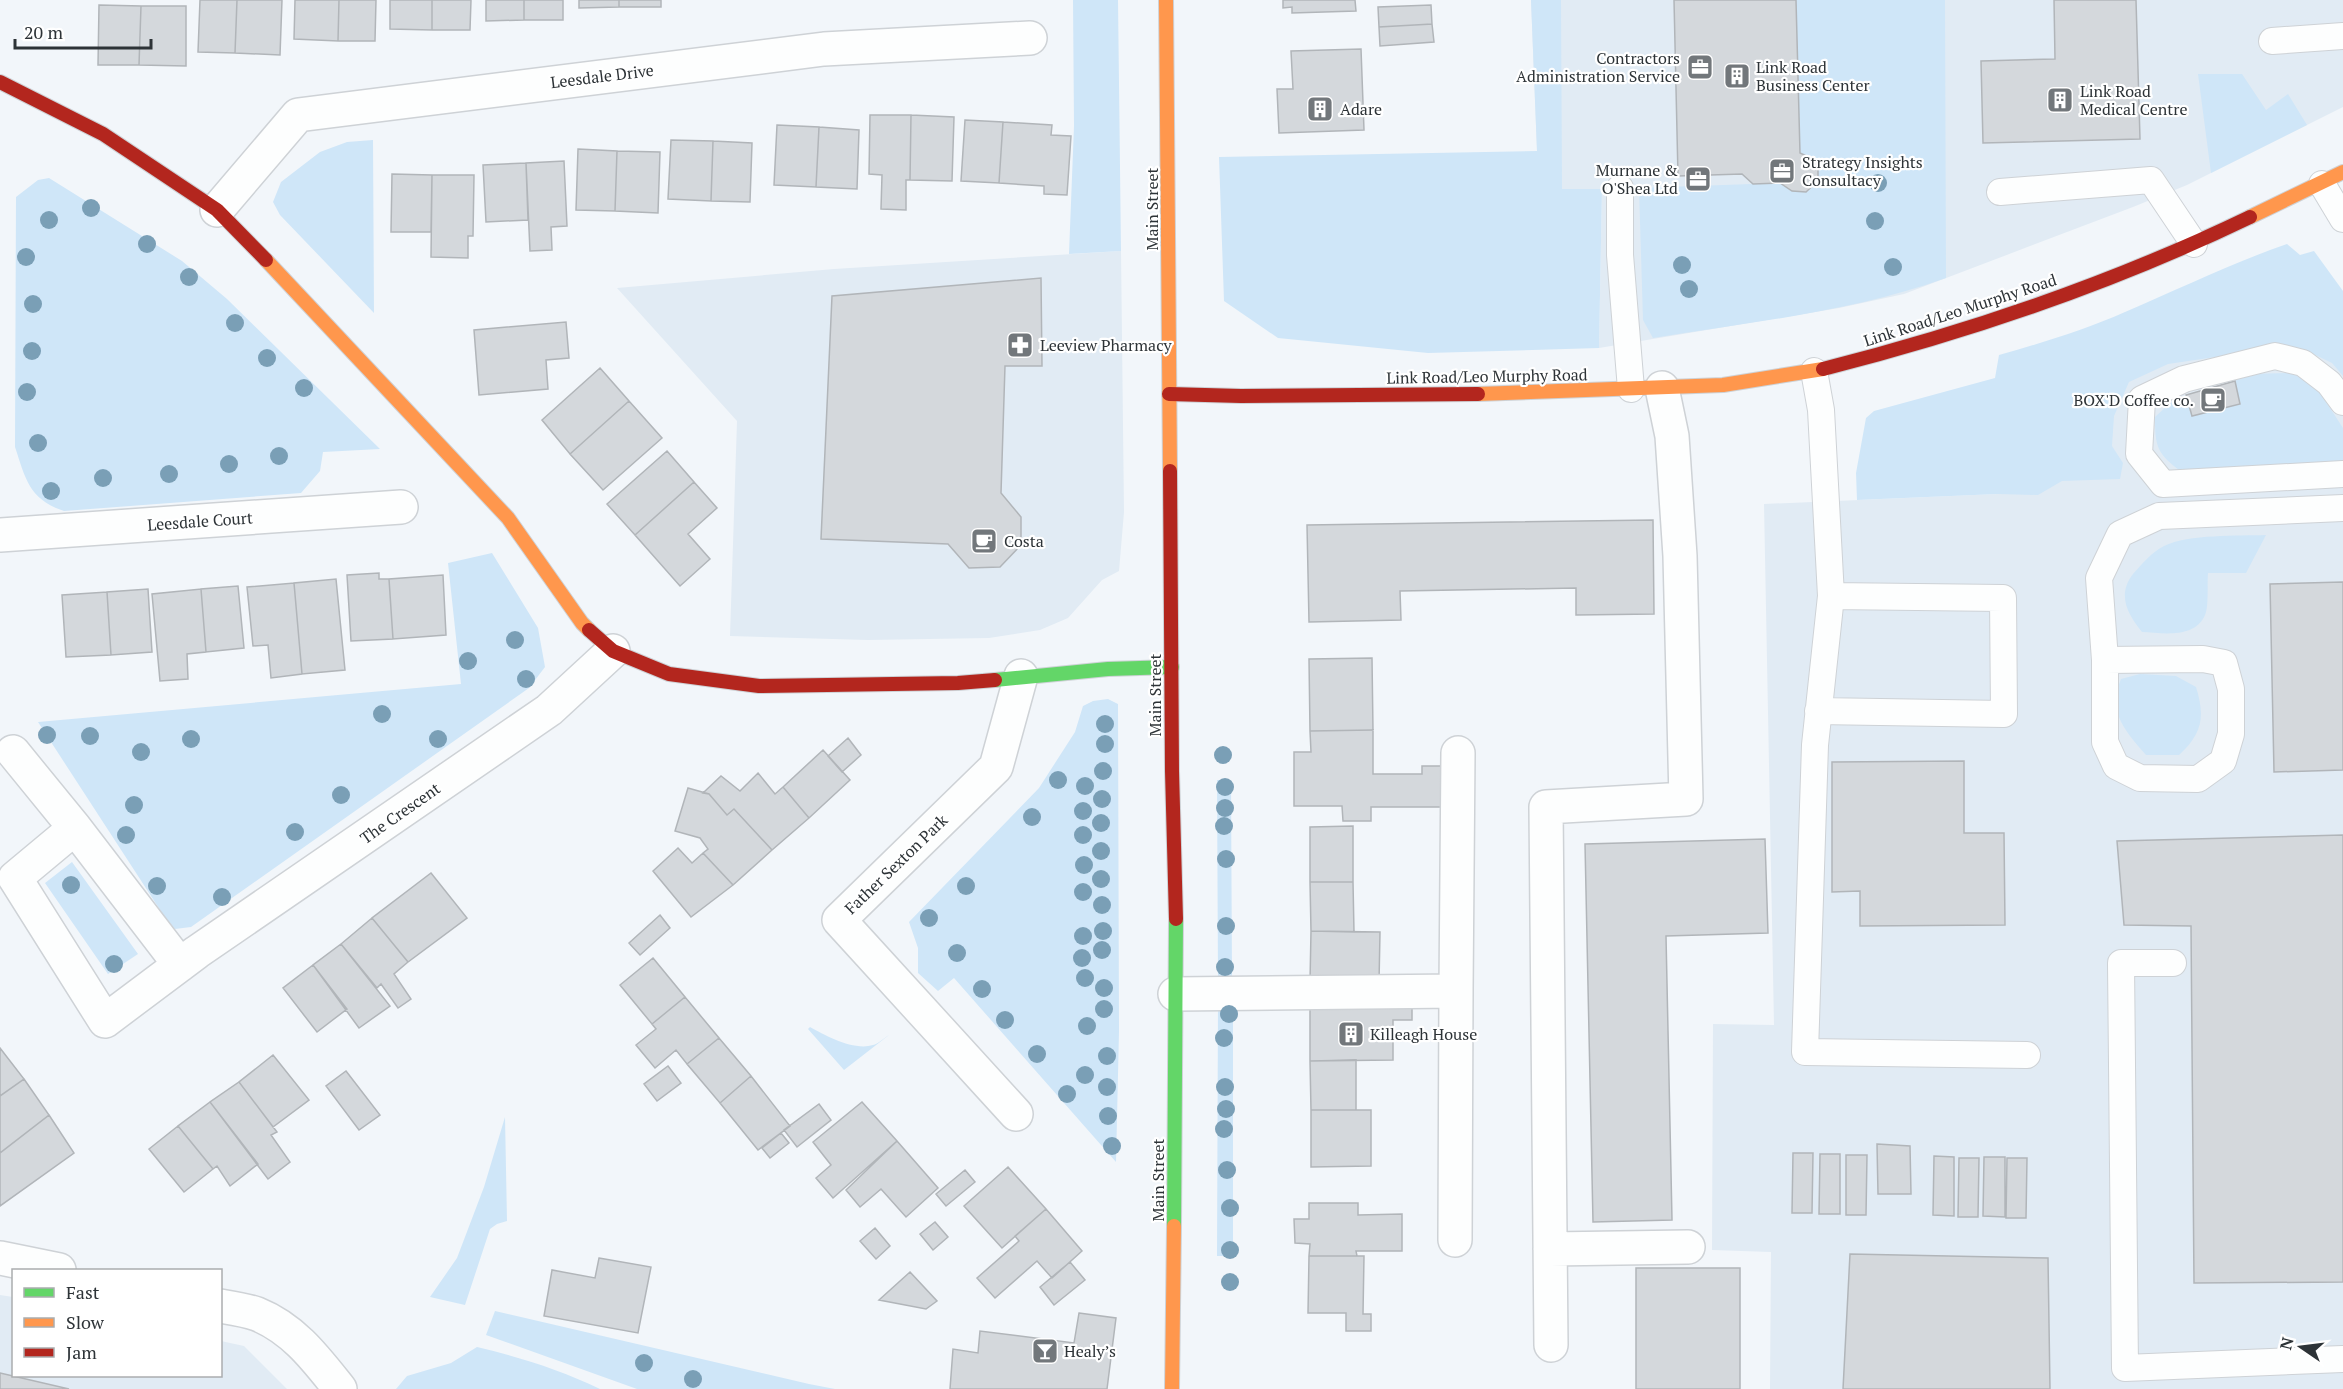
<svg xmlns="http://www.w3.org/2000/svg" width="2343" height="1389" viewBox="0 0 2343 1389" font-family="'PT Serif',serif">
  <style>
    .built { fill: #e1ebf4 }
    .green { fill: #cfe6f8 }
    .building { fill: #d4d8dc; stroke: #b1b5b9; stroke-width: 1.5 }
    .lines { fill: none; stroke-linecap: round; stroke-linejoin: round }
    .lane-casing { stroke: #ced2d6; stroke-width: 28 }
    .street-casing { stroke: #ced2d6; stroke-width: 36 }
    .fast-casing { stroke: #ced2d6; stroke-width: 16 }
    .slow-casing { stroke: #ced2d6; stroke-width: 16 }
    .jam-casing { stroke: #ced2d6; stroke-width: 16 }
    .lane { stroke: #fdfefe; stroke-width: 26 }
    .street { stroke: #fdfefe; stroke-width: 33 }
    .fast { stroke: #63d668; stroke-width: 14 }
    .slow { stroke: #ff974d; stroke-width: 14 }
    .jam { stroke: #b3261e; stroke-width: 14 }
    .tree { fill: #7a9fb6 }
    .labels { text-anchor: middle; dominant-baseline: central; stroke-width: 4.5; stroke-linejoin: round; paint-order: stroke }
    .poi-label { font-size: 16px; fill: #2d3337; stroke: #fff; text-anchor: start }
    .street-label { font-size: 16px; fill: #2d3337; stroke: #fff }
  </style>
  <rect width="100%" height="100%" fill="#f2f6fa"/>
  <path class="built" d="M1531,0H2343V107L2187,185L2133,207L1904,294L1839,308L1599,348L1602,189H1562L1537,151Z
    M1121,251L1124,512L1119,571L1102,580L1068,618L1040,630L989,638L868,640L730,636L737,421L617,288L834,269Z
    M2343,303V1389H1770L1771,1252L1712,1250L1713,1024L1774,1025L1764,504L1998,494L1995,378Z
    M0,1295L13,1297L14,1376H220L221,1341L244,1346L287,1389H0Z"/>
  <path class="green" d="M1073,0H1118L1121,251L1069,254L1074,126Z
    M1531,0H1561L1562,189H1602L1599,348L1428,353L1278,338L1224,301L1219,157L1537,151Z
    M1796,0H1945L1946,278C1852,312 1751,322 1653,338L1643,320L1639,188L1780,183L1792,191L1807,192L1818,181C1818,166 1814,159 1800,153Z
    M2198,74H2242L2266,110L2288,94L2307,125L2211,173Z
    M373,140L374,313L280,215L273,202L281,182L320,152L347,142Z
    M49,178L182,261L227,299L380,449L323,452L320,471L301,493L64,511C29,499 26,480 15,447L16,197L38,180Z
    M2287,244L2300,255L2314,251L2343,291V376L2332,363L2305,350L2283,347L2168,364L2129,382L2114,416L2112,446L2123,463L2120,479L2062,481L2038,495L1998,494L1857,500L1856,473L1866,418L1874,411L1995,378L1999,355C2042,343 2084,330 2125,312C2179,289 2232,263 2287,244Z
    M2291,373L2315,385L2343,428V467L2182,472C2157,454 2155,447 2155,417L2169,404L2186,395L2192,416L2240,404L2235,381L2248,374Z
    M2266,535L2246,573H2208C2207,583 2209,607 2205,615C2195,639 2162,633 2142,632C2127,613 2117,595 2133,574C2142,564 2152,552 2164,546C2189,534 2238,536 2266,535Z
    M492,553L538,628L545,667L529,688L191,927L175,929L164,916L38,722L461,684L448,563Z
    M2140,674L2176,676L2196,687C2205,716 2203,733 2179,755H2146C2125,731 2107,712 2121,679Z
    M1108,699L1118,704L1119,1031L1116,1162L954,978L938,991L918,973V948L909,922L1039,788L1075,732L1083,706L1093,701Z
    M1217,780H1231L1232,981H1218Z
    M72,862L138,954L108,974L45,883Z
    M1218,1001H1233V1256H1217Z
    M810,1027C826,1036 854,1051 873,1045C878,1044 884,1038 889,1035L844,1070L808,1029Z
    M505,1117L507,1221L497,1224L490,1229L465,1305L430,1297L457,1258L484,1187Z
    M495,1311L809,1384L835,1389H637L486,1335Z
    M477,1347C519,1357 561,1370 600,1389H396L407,1376L451,1363Z"/>
  <path class="building" d="M200,0H237L235,53L198,52Z
    M237,0H282L280,55L235,53Z
    M295,0H339L338,41L294,39Z
    M339,0H376L375,41H338Z
    M390,0H432V30L390,29Z
    M432,0H471L470,30H432Z
    M486,0H524V20L486,21Z
    M524,0H563V20H524Z
    M579,0H619V7L579,8Z
    M619,0H661V7H619Z
    M1283,0H1355L1356,11L1292,13V7L1283,8Z
    M1674,0H1796L1800,153L1811,158L1818,169V181L1806,192L1792,191L1780,183L1753,184L1742,174L1678,176Z
    M2054,0H2136L2140,139L1983,143L1981,61L2055,59Z
    M99,5L141,6L139,65H98Z
    M1431,5L1432,24L1379,27L1378,7Z
    M141,6H186V66L139,65Z
    M1432,24L1434,42L1380,46L1379,27Z
    M1361,49L1364,130L1279,133L1277,89H1293L1291,51Z
    M870,115H911L910,180H906V210L881,209L882,175L869,174Z
    M911,115L954,117L952,181L910,180Z
    M965,120L1003,122L999,183L961,181Z
    M1003,122L1052,125L1051,135L1071,136L1067,195L1044,194V186L999,183Z
    M777,125L819,127L816,187L774,185Z
    M819,127L859,130L857,189L816,187Z
    M671,140L713,141L711,201L668,199Z
    M713,141L752,143L750,202L711,201Z
    M578,149L617,151L615,211L576,210Z
    M617,151L660,152L658,213L615,211Z
    M564,161L567,226L551,227L552,250L530,251L526,163Z
    M526,163L528,220L486,222L483,165Z
    M392,174L432,175L431,232H391Z
    M432,175H474L473,236H468V258L431,257Z
    M1041,278L1042,366H1005L1001,493L1021,517V545L1000,567L969,568L948,544L821,539L832,296Z
    M566,322L569,358L546,360L548,389L479,395L474,330Z
    M600,368L629,401L570,454L542,420Z
    M2235,381L2240,404L2192,416L2186,395Z
    M629,401L662,438L603,490L570,454Z
    M667,451L694,482L635,535L607,504Z
    M694,482L717,508L688,534L710,559L680,586L635,535Z
    M1653,520L1654,614L1576,615V588L1400,591L1401,620L1309,622L1307,525Z
    M379,573V579H389L393,639L351,641L347,575Z
    M443,575L446,635L393,639L389,579Z
    M336,579L345,670L302,674L294,583Z
    M2343,582V770L2274,772L2270,584Z
    M294,583L302,674L271,678L268,645L253,646L247,587Z
    M238,586L244,648L206,652L201,589Z
    M148,589L152,652L111,655L107,592Z
    M201,589L206,652L187,654L188,679L160,681L152,594Z
    M107,592L111,655L66,657L62,595Z
    M1372,658L1373,730L1310,731L1309,659Z
    M1373,730V774H1422V766H1451V807H1371V821H1343L1342,806H1294V752H1311L1310,731Z
    M848,738L861,755L842,772L828,756Z
    M823,750L850,780L809,818L783,787Z
    M1964,761V833H2004L2005,925L1860,926V891L1832,892V762Z
    M758,773L775,794L783,787L809,818L772,850L734,809L727,815L709,794L703,793L721,776L740,791Z
    M688,788L709,794L727,815L734,809L772,850L733,885L703,853L708,849L700,838L675,831Z
    M1353,826V882H1310V827Z
    M2343,835V1282L2194,1283L2191,926L2124,925L2117,841Z
    M1765,839L1768,933L1666,936L1672,1220L1593,1222L1585,844Z
    M678,848L692,863L703,853L733,885L691,917L653,871Z
    M431,873L467,918L408,962L372,918Z
    M1310,882H1353L1354,932L1311,931Z
    M660,915L670,928L640,955L629,943Z
    M372,918L408,962L394,974L411,999L398,1008L381,984L377,988L341,944Z
    M1311,931L1380,932L1379,983L1310,982Z
    M341,944L390,1006L359,1028L313,965Z
    M653,958L685,997L652,1024L620,985Z
    M313,965L347,1009L317,1032L283,988Z
    M685,997L719,1038L687,1064L676,1050L655,1068L636,1045L656,1029L652,1024Z
    M1412,1004V1020H1393V1060L1310,1061V1006Z
    M719,1038L751,1076L720,1103L687,1064Z
    M0,1048L24,1079L0,1096Z
    M273,1055L309,1100L273,1127L239,1082Z
    M1356,1060V1110H1311L1310,1061Z
    M668,1066L681,1083L657,1101L644,1084Z
    M346,1071L380,1115L359,1130L326,1086Z
    M751,1076L790,1126L758,1150L720,1103Z
    M24,1079L49,1115L0,1153V1096Z
    M239,1082L277,1132L271,1135L290,1162L268,1179L210,1102Z
    M210,1102L258,1164L230,1186L217,1166L213,1169L178,1126Z
    M862,1102L897,1141L833,1198L816,1178L831,1165L813,1142Z
    M819,1104L831,1120L797,1147L784,1130Z
    M1311,1110H1371V1166L1311,1167Z
    M49,1115L74,1153L0,1206V1153Z
    M178,1126L213,1169L184,1192L149,1149Z
    M781,1133L789,1143L770,1158L762,1148Z
    M897,1141L938,1188L906,1217L881,1189L860,1207L846,1190Z
    M1877,1144L1910,1146L1911,1194H1878Z
    M1793,1153H1813L1812,1213H1792Z
    M1820,1154H1840V1214H1819Z
    M1846,1155H1867L1866,1215H1846Z
    M1934,1156L1954,1157V1216L1933,1215Z
    M1984,1157H2005V1217L1983,1216Z
    M1959,1158H1979L1978,1217H1958Z
    M2007,1158H2027L2026,1218H2006Z
    M1008,1167L1046,1209L1002,1248L964,1206Z
    M965,1170L975,1182L946,1206L936,1194Z
    M1309,1203H1358V1215L1402,1214V1251H1356L1357,1256H1309L1310,1244L1295,1243L1294,1219H1309Z
    M1046,1209L1082,1251L1052,1278L1037,1261L995,1298L977,1278L1019,1241L1015,1236Z
    M935,1222L948,1237L933,1250L920,1234Z
    M875,1228L890,1246L876,1259L860,1241Z
    M1850,1254L2048,1258L2050,1389H1843Z
    M1309,1256H1364L1363,1314H1371V1331H1346V1313H1308Z
    M599,1258L651,1267L638,1333L544,1316L552,1270L595,1278Z
    M1070,1262L1085,1280L1054,1305L1040,1287Z
    M1636,1268H1740V1389H1636Z
    M910,1272L937,1301L926,1309L879,1300Z
    M1079,1313L1116,1318L1107,1389H950L953,1349L978,1353L980,1331L1074,1343Z
    M0,1373L69,1389H0Z"/>
  <g class="lines">
    <defs>
      <path id="lane" d="M2272,41L2343,36
        M2322,184L2343,219
        M1620,188V255L1631,389
        M2000,192L2151,180L2194,244
        M1814,371L1821,410L1831,596L1815,745L1805,1052L2027,1055
        M2343,402L2329,383L2303,363L2275,356L2184,379L2142,399L2139,454L2163,484L2343,474
        M2105,660L2203,659L2224,663L2231,689V734L2223,761L2198,779L2140,778L2116,766L2105,742V660L2099,578L2120,534L2159,516L2343,508
        M1818,711L2004,714L2003,598L1831,596
        M2173,963H2121L2125,1368L2343,1359"/>
      <path id="street" d="M217,210L298,115L824,49L1030,38
        M0,535L401,507
        M13,752L75,828L180,965
        M75,828L15,878L105,1021L197,952L549,710L613,651
        M1175,994L1456,991L1458,753
        M1016,1114L839,920L996,767L1021,676
        M1455,1240L1456,991
        M1550,1249L1688,1247
        M0,1258L59,1270
        M220,1306C232,1308 246,1310 257,1314C294,1329 316,1359 340,1389
        M1551,1345L1546,807L1686,799L1680,556L1672,436L1662,388"/>
      <path id="fast" d="M995,680L1108,669L1172,667
        M1174,1226L1176,919"/>
      <path id="slow" d="M1166,0L1170,471
        M2250,217L2343,172
        M266,260L508,518L582,623L589,630
        M1478,394L1723,385L1823,369
        M1172,1389L1174,1226"/>
      <path id="jam" d="M0,82L103,134L217,210L266,260
        M1823,369C1969,332 2115,282 2250,217
        M1169,394L1241,396L1478,394
        M1170,471L1172,771L1176,919
        M589,630L613,651L669,674L759,686L958,683L995,680"/>
    </defs>
    <use href="#lane" class="lane-casing"/>
    <use href="#street" class="street-casing"/>
    <use href="#fast" class="fast-casing"/>
    <use href="#slow" class="slow-casing"/>
    <use href="#jam" class="jam-casing"/>
    <use href="#lane" class="lane"/>
    <use href="#street" class="street"/>
    <use href="#fast" class="fast"/>
    <use href="#slow" class="slow"/>
    <use href="#jam" class="jam"/>
  </g>
  <g class="tree">
    <circle cx="1878" cy="183" r="9"/>
    <circle cx="91" cy="208" r="9"/>
    <circle cx="49" cy="220" r="9"/>
    <circle cx="1875" cy="221" r="9"/>
    <circle cx="147" cy="244" r="9"/>
    <circle cx="26" cy="257" r="9"/>
    <circle cx="1682" cy="265" r="9"/>
    <circle cx="1893" cy="267" r="9"/>
    <circle cx="189" cy="277" r="9"/>
    <circle cx="1689" cy="289" r="9"/>
    <circle cx="33" cy="304" r="9"/>
    <circle cx="235" cy="323" r="9"/>
    <circle cx="32" cy="351" r="9"/>
    <circle cx="267" cy="358" r="9"/>
    <circle cx="304" cy="388" r="9"/>
    <circle cx="27" cy="392" r="9"/>
    <circle cx="38" cy="443" r="9"/>
    <circle cx="279" cy="456" r="9"/>
    <circle cx="229" cy="464" r="9"/>
    <circle cx="169" cy="474" r="9"/>
    <circle cx="103" cy="478" r="9"/>
    <circle cx="51" cy="491" r="9"/>
    <circle cx="515" cy="640" r="9"/>
    <circle cx="468" cy="661" r="9"/>
    <circle cx="526" cy="679" r="9"/>
    <circle cx="382" cy="714" r="9"/>
    <circle cx="1105" cy="724" r="9"/>
    <circle cx="47" cy="735" r="9"/>
    <circle cx="90" cy="736" r="9"/>
    <circle cx="191" cy="739" r="9"/>
    <circle cx="438" cy="739" r="9"/>
    <circle cx="1105" cy="744" r="9"/>
    <circle cx="141" cy="752" r="9"/>
    <circle cx="1223" cy="755" r="9"/>
    <circle cx="1103" cy="771" r="9"/>
    <circle cx="1058" cy="780" r="9"/>
    <circle cx="1085" cy="786" r="9"/>
    <circle cx="1225" cy="787" r="9"/>
    <circle cx="341" cy="795" r="9"/>
    <circle cx="1102" cy="799" r="9"/>
    <circle cx="134" cy="805" r="9"/>
    <circle cx="1225" cy="808" r="9"/>
    <circle cx="1083" cy="811" r="9"/>
    <circle cx="1032" cy="817" r="9"/>
    <circle cx="1101" cy="823" r="9"/>
    <circle cx="1224" cy="826" r="9"/>
    <circle cx="295" cy="832" r="9"/>
    <circle cx="126" cy="835" r="9"/>
    <circle cx="1083" cy="835" r="9"/>
    <circle cx="1101" cy="851" r="9"/>
    <circle cx="1226" cy="859" r="9"/>
    <circle cx="1084" cy="865" r="9"/>
    <circle cx="1101" cy="879" r="9"/>
    <circle cx="71" cy="885" r="9"/>
    <circle cx="157" cy="886" r="9"/>
    <circle cx="966" cy="886" r="9"/>
    <circle cx="1083" cy="892" r="9"/>
    <circle cx="222" cy="897" r="9"/>
    <circle cx="1102" cy="905" r="9"/>
    <circle cx="929" cy="918" r="9"/>
    <circle cx="1226" cy="926" r="9"/>
    <circle cx="1103" cy="931" r="9"/>
    <circle cx="1083" cy="936" r="9"/>
    <circle cx="1102" cy="950" r="9"/>
    <circle cx="957" cy="953" r="9"/>
    <circle cx="1082" cy="958" r="9"/>
    <circle cx="114" cy="964" r="9"/>
    <circle cx="1225" cy="967" r="9"/>
    <circle cx="1085" cy="978" r="9"/>
    <circle cx="1104" cy="988" r="9"/>
    <circle cx="982" cy="989" r="9"/>
    <circle cx="1104" cy="1009" r="9"/>
    <circle cx="1229" cy="1014" r="9"/>
    <circle cx="1005" cy="1020" r="9"/>
    <circle cx="1087" cy="1026" r="9"/>
    <circle cx="1224" cy="1038" r="9"/>
    <circle cx="1037" cy="1054" r="9"/>
    <circle cx="1107" cy="1056" r="9"/>
    <circle cx="1085" cy="1075" r="9"/>
    <circle cx="1107" cy="1087" r="9"/>
    <circle cx="1225" cy="1087" r="9"/>
    <circle cx="1067" cy="1094" r="9"/>
    <circle cx="1226" cy="1109" r="9"/>
    <circle cx="1108" cy="1116" r="9"/>
    <circle cx="1224" cy="1129" r="9"/>
    <circle cx="1112" cy="1146" r="9"/>
    <circle cx="1227" cy="1170" r="9"/>
    <circle cx="1230" cy="1208" r="9"/>
    <circle cx="1230" cy="1250" r="9"/>
    <circle cx="1230" cy="1282" r="9"/>
    <circle cx="644" cy="1363" r="9"/>
    <circle cx="693" cy="1379" r="9"/>
  </g>
  <defs>
    <symbol id="office-square" viewBox="-11 -11 22 22"><rect x="-9" y="-9" width="18" height="18" rx="4" fill="#72777b" stroke="#fff"/><path d="M-6-3h4V-5.5h4V-3h4V5H-6ZM-1-4.5V-3h2v-1.5ZM-6 0V1H6V0Z" fill="#fff"/></symbol>
    <symbol id="building-square" viewBox="-11 -11 22 22"><rect x="-9" y="-9" width="18" height="18" rx="4" fill="#72777b" stroke="#fff"/><path d="M-4-6H4V6H1V3H-1V6H-4ZM-2.5-4.3h1.7v1.8h-1.7ZM.8-4.3h1.7v1.8H.8ZM-2.5-1h1.7V.8h-1.7ZM.8-1h1.7V.8H.8Z" fill="#fff"/></symbol>
    <symbol id="pharmacy-square" viewBox="-11 -11 22 22"><rect x="-9" y="-9" width="18" height="18" rx="4" fill="#72777b" stroke="#fff"/><path d="M-2-6h4v4h4v4h-4v4h-4v-4h-4v-4h4Z" fill="#fff"/></symbol>
    <symbol id="cafe-square" viewBox="-11 -11 22 22"><rect x="-9" y="-9" width="18" height="18" rx="4" fill="#72777b" stroke="#fff"/><path d="M-5.5-4.5H6V0H3Q3 3.5 0 3.5H-2.5Q-5.5 3.5-5.5 0ZM3-3.2v2h1.7v-2ZM-6 4.5H4V6H-6Z" fill="#fff"/></symbol>
    <symbol id="bar-square" viewBox="-11 -11 22 22"><rect x="-9" y="-9" width="18" height="18" rx="4" fill="#72777b" stroke="#fff"/><path d="M-6-5H6L.8 .8V4.5H3.5V6h-7V4.5H-.8V.8Z" fill="#fff"/></symbol>
  </defs>
  <g fill-rule="evenodd">
    <use href="#office-square" x="1685" y="52" width="30" height="30"/>
    <use href="#building-square" x="1722" y="61" width="30" height="30"/>
    <use href="#building-square" x="2045" y="85" width="30" height="30"/>
    <use href="#building-square" x="1305" y="94" width="30" height="30"/>
    <use href="#office-square" x="1767" y="156" width="30" height="30"/>
    <use href="#office-square" x="1683" y="164" width="30" height="30"/>
    <use href="#pharmacy-square" x="1005" y="330" width="30" height="30"/>
    <use href="#cafe-square" x="2198" y="385" width="30" height="30"/>
    <use href="#cafe-square" x="969" y="526" width="30" height="30"/>
    <use href="#building-square" x="1336" y="1019" width="30" height="30"/>
    <use href="#bar-square" x="1030" y="1336" width="30" height="30"/>
  </g>
  <g class="labels">
    <g class="poi-label">
      <text x="1680" y="58" text-anchor="end">Contractors<tspan x="1680" dy="18">Administration Service</tspan></text>
      <text x="1756" y="67">Link Road<tspan x="1756" dy="18">Business Center</tspan></text>
      <text x="2080" y="91">Link Road<tspan x="2080" dy="18">Medical Centre</tspan></text>
      <text x="1340" y="109">Adare</text>
      <text x="1802" y="162">Strategy Insights<tspan x="1802" dy="18">Consultacy</tspan></text>
      <text x="1678" y="170" text-anchor="end">Murnane &amp;<tspan x="1678" dy="18">O'Shea Ltd</tspan></text>
      <text x="1040" y="345">Leeview Pharmacy</text>
      <text x="2194" y="400" text-anchor="end">BOX'D Coffee co.</text>
      <text x="1004" y="541">Costa</text>
      <text x="1370" y="1034">Killeagh House</text>
      <text x="1064" y="1351">Healy’s</text>
    </g>
    <g class="street-label">
      <text transform="translate(602 76) rotate(-7)">Leesdale Drive</text>
      <text transform="translate(1152 209) rotate(-90)">Main Street</text>
      <text transform="translate(1960 310) rotate(-18)">Link Road/Leo Murphy Road</text>
      <text transform="translate(1487 376) rotate(-1)">Link Road/Leo Murphy Road</text>
      <text transform="translate(200 521) rotate(-4)">Leesdale Court</text>
      <text transform="translate(1155 695) rotate(-90)">Main Street</text>
      <text transform="translate(400 813) rotate(-35)">The Crescent</text>
      <text transform="translate(896 864) rotate(-44)">Father Sexton Park</text>
      <text transform="translate(1158 1180) rotate(-90)">Main Street</text>
    </g>
  </g>
  <rect x="12" y="1269" width="210" height="108" fill="#ffffff" stroke="#abadaf" stroke-width="1.5"/>
  <rect x="24" y="1288" width="30" height="9" fill="#63d668" stroke="#abadaf" stroke-width="1.5"/>
  <text x="66" y="1299" font-size="18" fill="#2d3337">Fast</text>
  <rect x="24" y="1318" width="30" height="9" fill="#ff974d" stroke="#abadaf" stroke-width="1.5"/>
  <text x="66" y="1329" font-size="18" fill="#2d3337">Slow</text>
  <rect x="24" y="1348" width="30" height="9" fill="#b3261e" stroke="#abadaf" stroke-width="1.5"/>
  <text x="66" y="1359" font-size="18" fill="#2d3337">Jam</text>
  <g transform="translate(2301 1347) rotate(284)" stroke="#ffffff" stroke-width="4.5" paint-order="stroke">
  <path d="M0-4.5L10 22L0 15L-10 22Z" fill="#2d3337"/>
  <text y="-9" font-size="16" font-weight="bold" text-anchor="middle" fill="#2d3337">N</text>
  </g>
  <path d="M15 39v9h136v-9" fill="none" stroke="#2d3337" stroke-width="3"/>
  <text x="24" y="39" font-size="18" fill="#2d3337" stroke="#ffffff" stroke-width="4.5" paint-order="stroke">20 m</text>
</svg>
